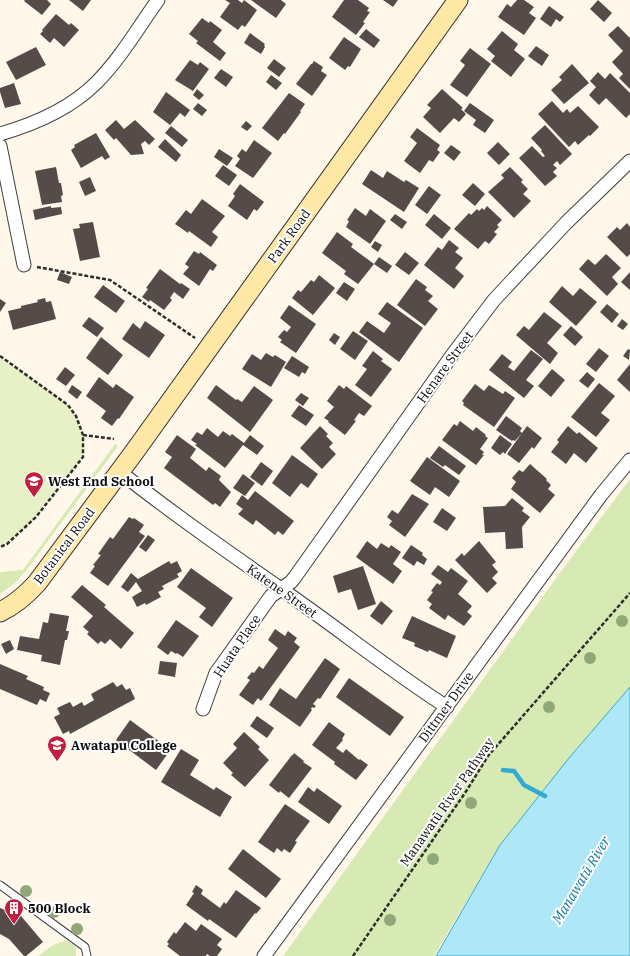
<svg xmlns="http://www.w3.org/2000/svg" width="630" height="956" viewBox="0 0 630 956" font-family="'IBM Plex Serif',serif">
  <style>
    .green { fill: #d8eab3 }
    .pitch { fill: #e8f1c5 }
    .water { fill: #ade7f8; stroke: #31aad2 }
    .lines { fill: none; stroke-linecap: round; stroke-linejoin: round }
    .stream { stroke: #31aad2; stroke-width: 4.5 }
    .building { fill: #554b48 }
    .service-casing { stroke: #3f3f3f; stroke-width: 9 }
    .minor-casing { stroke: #3f3f3f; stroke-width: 15 }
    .secondary-casing { stroke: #2e2e2e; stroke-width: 21 }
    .path { stroke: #2e2e2e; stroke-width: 2.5; stroke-dasharray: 4 2; stroke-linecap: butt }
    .service { stroke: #fff; stroke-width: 7 }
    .minor { stroke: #fff; stroke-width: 13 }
    .secondary { stroke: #ffe8a5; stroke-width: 19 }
    .tree { fill: #90a778 }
    .labels { text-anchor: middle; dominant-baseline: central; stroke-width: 4; stroke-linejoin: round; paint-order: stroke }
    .street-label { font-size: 13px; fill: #0c0c0c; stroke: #fff }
    .poi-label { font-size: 13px; font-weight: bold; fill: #0c0c0c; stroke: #fff; text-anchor: start }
    .water-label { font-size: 14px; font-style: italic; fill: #1178a1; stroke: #fff }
  </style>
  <rect width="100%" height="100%" fill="#fff8ea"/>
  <path class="green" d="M115,444L118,446L25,572L15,583L0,594V572L23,570Z
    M630,479V687L569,758L500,845L434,956H283L559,574Z
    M67,940L76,947V956H38L53,945Z"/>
  <path class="pitch" d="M0,356L68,405L76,416L83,435V457L36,517L7,544L0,547Z"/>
  <path class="water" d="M630,687V956H436L500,845L569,758Z"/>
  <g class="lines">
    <path class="stream" d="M503,770L514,771L524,785L545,796"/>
  </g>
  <path class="building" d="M25,0H47L51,4L42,15L24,1Z
    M69,0H91L83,11Z
    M225,0H238L242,3L244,0L257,10L245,27L242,25L238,30L220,17L230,3Z
    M251,0H281L286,4L276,18Z
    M344,0H358L369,8L367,11L370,12L363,22L365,23L356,35L332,17Z
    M383,0H398L393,7Z
    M517,0H524L534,7L529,13L536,18L524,35L498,17L507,4L511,7Z
    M598,0L612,13L604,22L590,9Z
    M549,6L564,17L560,22L556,19L551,27L540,19Z
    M56,14L69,25L71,23L79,30L64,47L54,38L50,43L40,34L43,31L42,30Z
    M202,18L209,23L210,21L222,30L213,42L226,53L220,61L196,43L198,41L189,34Z
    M618,26L630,38V89L619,78L623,74L612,62L623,51L608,35Z
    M366,29L380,40L374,48L359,37Z
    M502,31L518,44L514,50L525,59L511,77L491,61L495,56L487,49Z
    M250,33L265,44L264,45L265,47L261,54L244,43Z
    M344,37L361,49L350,67L348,66L345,70L329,58Z
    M536,46L549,55L542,66L528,56Z
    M36,47L46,65L16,80L6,62Z
    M470,48L491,64L467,97L450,85L465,65L460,61Z
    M274,59L286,68L279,77L267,68Z
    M190,60L198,65L200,62L209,69L193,91L175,80Z
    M314,61L323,67L321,71L327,75L312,96L296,84L311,64H312Z
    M572,64L589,83L564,104L551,90L562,80L559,77Z
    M221,69L233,77L226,87L214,78Z
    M598,72L605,79L610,73L630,93V114L626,118L606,98L599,105L589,95L596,87L590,81Z
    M271,75L282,83L276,90L266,82Z
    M14,83L21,104L5,108L0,92V88Z
    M197,89L204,95L199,100L193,95Z
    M442,89L463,108L461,109L466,114L459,122L454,118L440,133L423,117L431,108L427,105Z
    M166,92L190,110L185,117L180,113L170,125L153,112Z
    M289,93L305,104L300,111L301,112L285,134L284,133L278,141L262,128Z
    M552,101L563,113L567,109L570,113L578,106L599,127L590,136L589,135L578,145L575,141L569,147L538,114Z
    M198,103L207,110L202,116L193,109Z
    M470,103L494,120L485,133L473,125L476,120L464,111Z
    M116,120L124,129L135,120L155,139L149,145L145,141L141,144L144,154L131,155L116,138L114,140L105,130Z
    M246,121L252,126L247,131L241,127Z
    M545,125L572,154L560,165L557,161L553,165L557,168L553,172L557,176L545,186L519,158L532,146L543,157L545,156L541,151L542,150L531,138Z
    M171,126L188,140L182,147L165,133Z
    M417,128L440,145L437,150L440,152L433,162L429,160L420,173L404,161L417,143L410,137Z
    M96,133L110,157L105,160L102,156L81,168L71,150L75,147L74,145Z
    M165,139L181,155L176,162L158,147Z
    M254,140L272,153L253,178L235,166L240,159L237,156L242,149L246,152Z
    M498,142L510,154L499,165L487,153Z
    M451,145L461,152L454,161L444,153Z
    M219,149L233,158L227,166L214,157Z
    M223,165L237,175L229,186L215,176Z
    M56,167L59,183H61L63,195L61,196L62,202L42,205L35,171Z
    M510,167L523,180L521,182L528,189L523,194L531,201L514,218L488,192L504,178L501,175Z
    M371,170L383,178L387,171L404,182L406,180L419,188L404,212L362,184Z
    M90,177L96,191L85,196L79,182Z
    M473,183L485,194L475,206L462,195Z
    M240,184L264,202L257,211L254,209L247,220L228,206L235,196L233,194Z
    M429,186L441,195L427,214L415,205Z
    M202,199L225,216L212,232L218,237L211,247L189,231L188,233L175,224L186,210L191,214Z
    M51,206V208L61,207L62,214L35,220L33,210Z
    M487,206L502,220L497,225L499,227L494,232L497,234L489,244L485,241L478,249L454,229L469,213L471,215L477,209L479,211L482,208L484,210Z
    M355,208L366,216L370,209L386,221L370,244L346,227L349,221L347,220Z
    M395,214L407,222L402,229L390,220Z
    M434,214L451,228L442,239L425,225Z
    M93,222L100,257L80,261L73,229L80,228L79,224Z
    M627,223L630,227V254L627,257L607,237L617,227L620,230Z
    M337,232L353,244L351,247L374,264L358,284L344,274L346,271L322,253Z
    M449,240L459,248L455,252L463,258L455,268L464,276L454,289L424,265L438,247L442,250Z
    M375,241L382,245L378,252L371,247Z
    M194,251L199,254L200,252L217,265L213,271L210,269L199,286L183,274L189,267L185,264Z
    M405,252L419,263L409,275L395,265Z
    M606,254L621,268L612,277L618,284L607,296L579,269L588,259L595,265Z
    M379,257L392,266L387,273L374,264Z
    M160,269L180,284L181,283L190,289L183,299L174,292L170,298L172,300L164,310L150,300L149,302L142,297L148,289L146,288Z
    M60,272L72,277L69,284L57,280Z
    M630,272V290L621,282Z
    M319,275L335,288L313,315L292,298L298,290L301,292L311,280L314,282Z
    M416,279L427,287L425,290L433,296L428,301L438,309L425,326L397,305Z
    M344,282L355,289L347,301L336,293Z
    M103,285L125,301L116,313L94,297Z
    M562,286L573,296L580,288L597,302L576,326L549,302Z
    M45,298L46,302L51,301L56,319L13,330L8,311L21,308V306L38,302L37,300Z
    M0,299L6,303L0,312Z
    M387,302L423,328L399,362L359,332L367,321L384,333L391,323L378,314Z
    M607,304L619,314L612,323L600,312Z
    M289,305L316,324L296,353L280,342L282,340L278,337L284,330L287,332L291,327L280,318Z
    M544,312L562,326L547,343L558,353L550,364L516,335L524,326L529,330Z
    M89,317L104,328L97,337L82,326Z
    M622,319L628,324L623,330L617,326Z
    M145,321L165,335L149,358L122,339L133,323L140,329Z
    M571,326L583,337L575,346L563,335Z
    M353,331L368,341L355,360L340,349Z
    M334,333L340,337L335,345L329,340Z
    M101,337L123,355L108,375L86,358Z
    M599,348L609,356L596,372L586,364Z
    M628,349L630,350L629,360L623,356Z
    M531,350L543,359L526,380L534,386L524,398L489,370L502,354L512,362L508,367L514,371Z
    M373,351L383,359L381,361L392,369L371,397L355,385L367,369L362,366Z
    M266,353L273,357L275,355L286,362L271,387L242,369L252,354L261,360Z
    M292,356L309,367L305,374L302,372L299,377L284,368Z
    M630,364V392L617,380Z
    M65,367L75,375L66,386L56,379Z
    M552,369L565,380L551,397L538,386Z
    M587,372L595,379L588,388L579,381Z
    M99,377L113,388L116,384L134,397L119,419L118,418L112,426L101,418L106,411L86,396Z
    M599,383L615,396L601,413L610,420L596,437L571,417Z
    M475,384L484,391L489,385L503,394L505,391L515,398L494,427L463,405L464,403L462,401Z
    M72,385L82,392L77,399L68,392Z
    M216,385L236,400L237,399L242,402L254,386L273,400L250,432L207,398Z
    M339,385L344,389L346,386L372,406L364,416L359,413L354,420L356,421L345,435L328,422L329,421L324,418L334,407L327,401Z
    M301,393L309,398L303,406L295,400Z
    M299,405L314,415L306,426L291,416Z
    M506,416L522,428L520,431L522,433L515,441L513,440L512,441L496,430Z
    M460,421L473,431L476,427L486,435L485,436L488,438L480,449L484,452L482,455H484L476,465L442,440L454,424L457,426Z
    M320,426L328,434L326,436L333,443L329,447L336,454L322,469L300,448Z
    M527,426L542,438L534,449L532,447L519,463L507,454Z
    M568,426L577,434L579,432L598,448L586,463L574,453L566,464L551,452L559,442L557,440Z
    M207,428L218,437L223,431L230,436L232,434L244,443L250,435L264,446L257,455L243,445L225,468L195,445L197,444L191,440L197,432L202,435Z
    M177,435L196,449L190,458L206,471L209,467L221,476L219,480L231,492L220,507L215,503L213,505L164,468L172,457L165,452Z
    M500,435L512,444L505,454L503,452L500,455L491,448Z
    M439,446L466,466L459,475L445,465L443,467L430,458Z
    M292,455L318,474L308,488L301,483L290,497L272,483Z
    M427,457L460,481L449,497L435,487L430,495L410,481Z
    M261,462L273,471L262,486L250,477Z
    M530,464L547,479L546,480L551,485L548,489L555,495L540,513L511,489L516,482L512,478L519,470L523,472Z
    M243,474L255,483L245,496L233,488Z
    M255,491L294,521L283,535L278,531L275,535L256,520L253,525L238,514L243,509L236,504L242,495L248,500Z
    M412,494L429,504L405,537L389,525L392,521L387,517L392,510L398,514Z
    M512,498L524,508L522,511L530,517L522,527L523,548L506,549L505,532L485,533L483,507L505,506Z
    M442,508L456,518L447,531L433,522Z
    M129,517L133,519L134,518L144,525L139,532L145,536L108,586L90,573L95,566L93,565L101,555L98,554L110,537L113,539Z
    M148,535L155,540L146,552L139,547Z
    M367,541L377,549L381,543L389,548L391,545L401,552L393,564L402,571L393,584L356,557Z
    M479,541L496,562L492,565L498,572L492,578L497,583L487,593L455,560L462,553L464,556Z
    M411,545L423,553L422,555L427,559L424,565L417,561L414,566L402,558Z
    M169,561L171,564L177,561L182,571L177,574L179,577L162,586L164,589L158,592L161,597L146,605L145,603L137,607L132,597L142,591L136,582L128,592L121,587L131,573L138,579Z
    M438,565L448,572L451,568L468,581L458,594L472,606L467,612L472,616L464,626L448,615L445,620L429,608L432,604L427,600L433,592L431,591L437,583L440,585L442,582L431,574Z
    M363,566L376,604L358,610L351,589L338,593L333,576Z
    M191,568L233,598L212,627L199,617L206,608L177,587Z
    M82,585L106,605L104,607L134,633L121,649L110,639L105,644L101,641L98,644L87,634L89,632L83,627L93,616L71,597Z
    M381,601L393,611L382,625L370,616Z
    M50,613L69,616L66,631H69L67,640H65L60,665L41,661L42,655L17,650L20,636L39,639L43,622L48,623Z
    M412,616L456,636L447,658L429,650L428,652L414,646L415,643L402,638Z
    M176,620L199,636L183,657L177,653L176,654L171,651L168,655L157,647Z
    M275,629L285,636L288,631L297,638L294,642L300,647L261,701L258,698L253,705L239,695L250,680L247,678L252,672L254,673L259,666L263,669L278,648L268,640Z
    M10,640L14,649L6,654L1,644Z
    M325,658L340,669L320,699L318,698L313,704L316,706L314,708L312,707L311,709L312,710L300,727L269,705L280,688L296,699Z
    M160,661L177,663L175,677L158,674Z
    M0,664L28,676L26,679L44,687L43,690L50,693L46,702L40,699L37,705L0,689Z
    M349,678L404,717L390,736L336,697Z
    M113,682L117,687L122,684L126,690L130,688L135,699L70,734L69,731L63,734L54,717L60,714L57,708L70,702L73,707L82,702L84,706L94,700L91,694Z
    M257,716L274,728L267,738L250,726Z
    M130,720L164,745L163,747L169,752L156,770L116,740Z
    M329,722L345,734L342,739L343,740L336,748L343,753L346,749L359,760L360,759L368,765L356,780L334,764L335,762L312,745Z
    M244,732L260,747L258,749L269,760L245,787L231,775L233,773L223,763L237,748L233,744Z
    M181,749L199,760L190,775L214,790L216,787L232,797L220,817L161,782Z
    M294,753L304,761L303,762L312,768L289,798L280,791L279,793L269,785L292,755H293Z
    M308,787L314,792L317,788L342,806L329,824L298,802Z
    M285,804L310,821L295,841L297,842L290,853L284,849L282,852L277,848L274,853L258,842Z
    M243,849L281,879L266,898L228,869Z
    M196,885L203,890L201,894L220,908L224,902L226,904L236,890L261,908L256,914L255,913L236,938L209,919L208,921L186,905L194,893L192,892Z
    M0,908L21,916L43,942L26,956H24L9,939L0,934Z
    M185,922L196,931L201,924L222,939L217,945L222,949L217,956H210L207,954L206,956H180L167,946L169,944L167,942L174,932L176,934Z"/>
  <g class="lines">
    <defs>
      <path id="service" d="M0,885L85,947L87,956"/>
      <path id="minor" d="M0,134C35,124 70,109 96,83C120,59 138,28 158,0
        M0,146L24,265
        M120,472C176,516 235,557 294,598C345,634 394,673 447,707
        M203,709L216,673L271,596L291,582L295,577L453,354L494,300L566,223L630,161
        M264,956L601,495L630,460"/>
      <path id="secondary" d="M0,612C15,605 26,595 37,583L135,451L458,0"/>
    </defs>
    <use href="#service" class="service-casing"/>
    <use href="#minor" class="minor-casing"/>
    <use href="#secondary" class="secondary-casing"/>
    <path class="path" d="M37,267L110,280L195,338
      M0,356L68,405L76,416L83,435V457L36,517L7,544L0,547
      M83,435L114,439
      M353,956L467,790L488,756L630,593"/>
    <use href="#service" class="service"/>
    <use href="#minor" class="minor"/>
    <use href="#secondary" class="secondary"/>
  </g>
  <g class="tree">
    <circle cx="622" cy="621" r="6"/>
    <circle cx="590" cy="658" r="6"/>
    <circle cx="549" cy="707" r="6"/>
    <circle cx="471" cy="803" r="6"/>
    <circle cx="433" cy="859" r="6"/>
    <circle cx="26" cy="891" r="6"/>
    <circle cx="54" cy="912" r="6"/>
    <circle cx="390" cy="920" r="6"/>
    <circle cx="77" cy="929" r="6"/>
  </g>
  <defs>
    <symbol id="school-pin" viewBox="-11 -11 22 30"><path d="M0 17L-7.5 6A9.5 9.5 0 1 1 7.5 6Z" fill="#c01f3f" stroke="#fff"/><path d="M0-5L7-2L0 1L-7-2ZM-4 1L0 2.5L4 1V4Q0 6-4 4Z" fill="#fff"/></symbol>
    <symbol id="building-pin" viewBox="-11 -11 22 30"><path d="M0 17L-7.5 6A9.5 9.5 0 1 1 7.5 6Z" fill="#c01f3f" stroke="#fff"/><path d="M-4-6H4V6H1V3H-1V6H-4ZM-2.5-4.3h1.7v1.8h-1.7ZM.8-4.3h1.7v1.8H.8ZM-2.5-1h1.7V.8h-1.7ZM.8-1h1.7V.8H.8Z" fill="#fff"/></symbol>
  </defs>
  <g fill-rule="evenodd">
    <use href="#school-pin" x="23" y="470" width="22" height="30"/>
    <use href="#school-pin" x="46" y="734" width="22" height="30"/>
    <use href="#building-pin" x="3" y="897" width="22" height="30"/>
  </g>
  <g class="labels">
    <g class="street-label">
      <text transform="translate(289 236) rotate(-54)">Park Road</text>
      <text transform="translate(445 367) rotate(-54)">Henare Street</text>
      <text transform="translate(64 546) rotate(-53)">Botanical Road</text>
      <text transform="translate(282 591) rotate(35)">Katene Street</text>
      <text transform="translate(237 646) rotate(-56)">Huata Place</text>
      <text transform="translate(446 707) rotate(-54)">Dittmer Drive</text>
      <text transform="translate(447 802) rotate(-55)">Manawatū River Pathway</text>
    </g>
    <g class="poi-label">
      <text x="48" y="481">West End School</text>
      <text x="71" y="745">Awatapu College</text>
      <text x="28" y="908">500 Block</text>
    </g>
    <g class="water-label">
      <text transform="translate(581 880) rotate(-59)">Manawatū River</text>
    </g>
  </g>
</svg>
